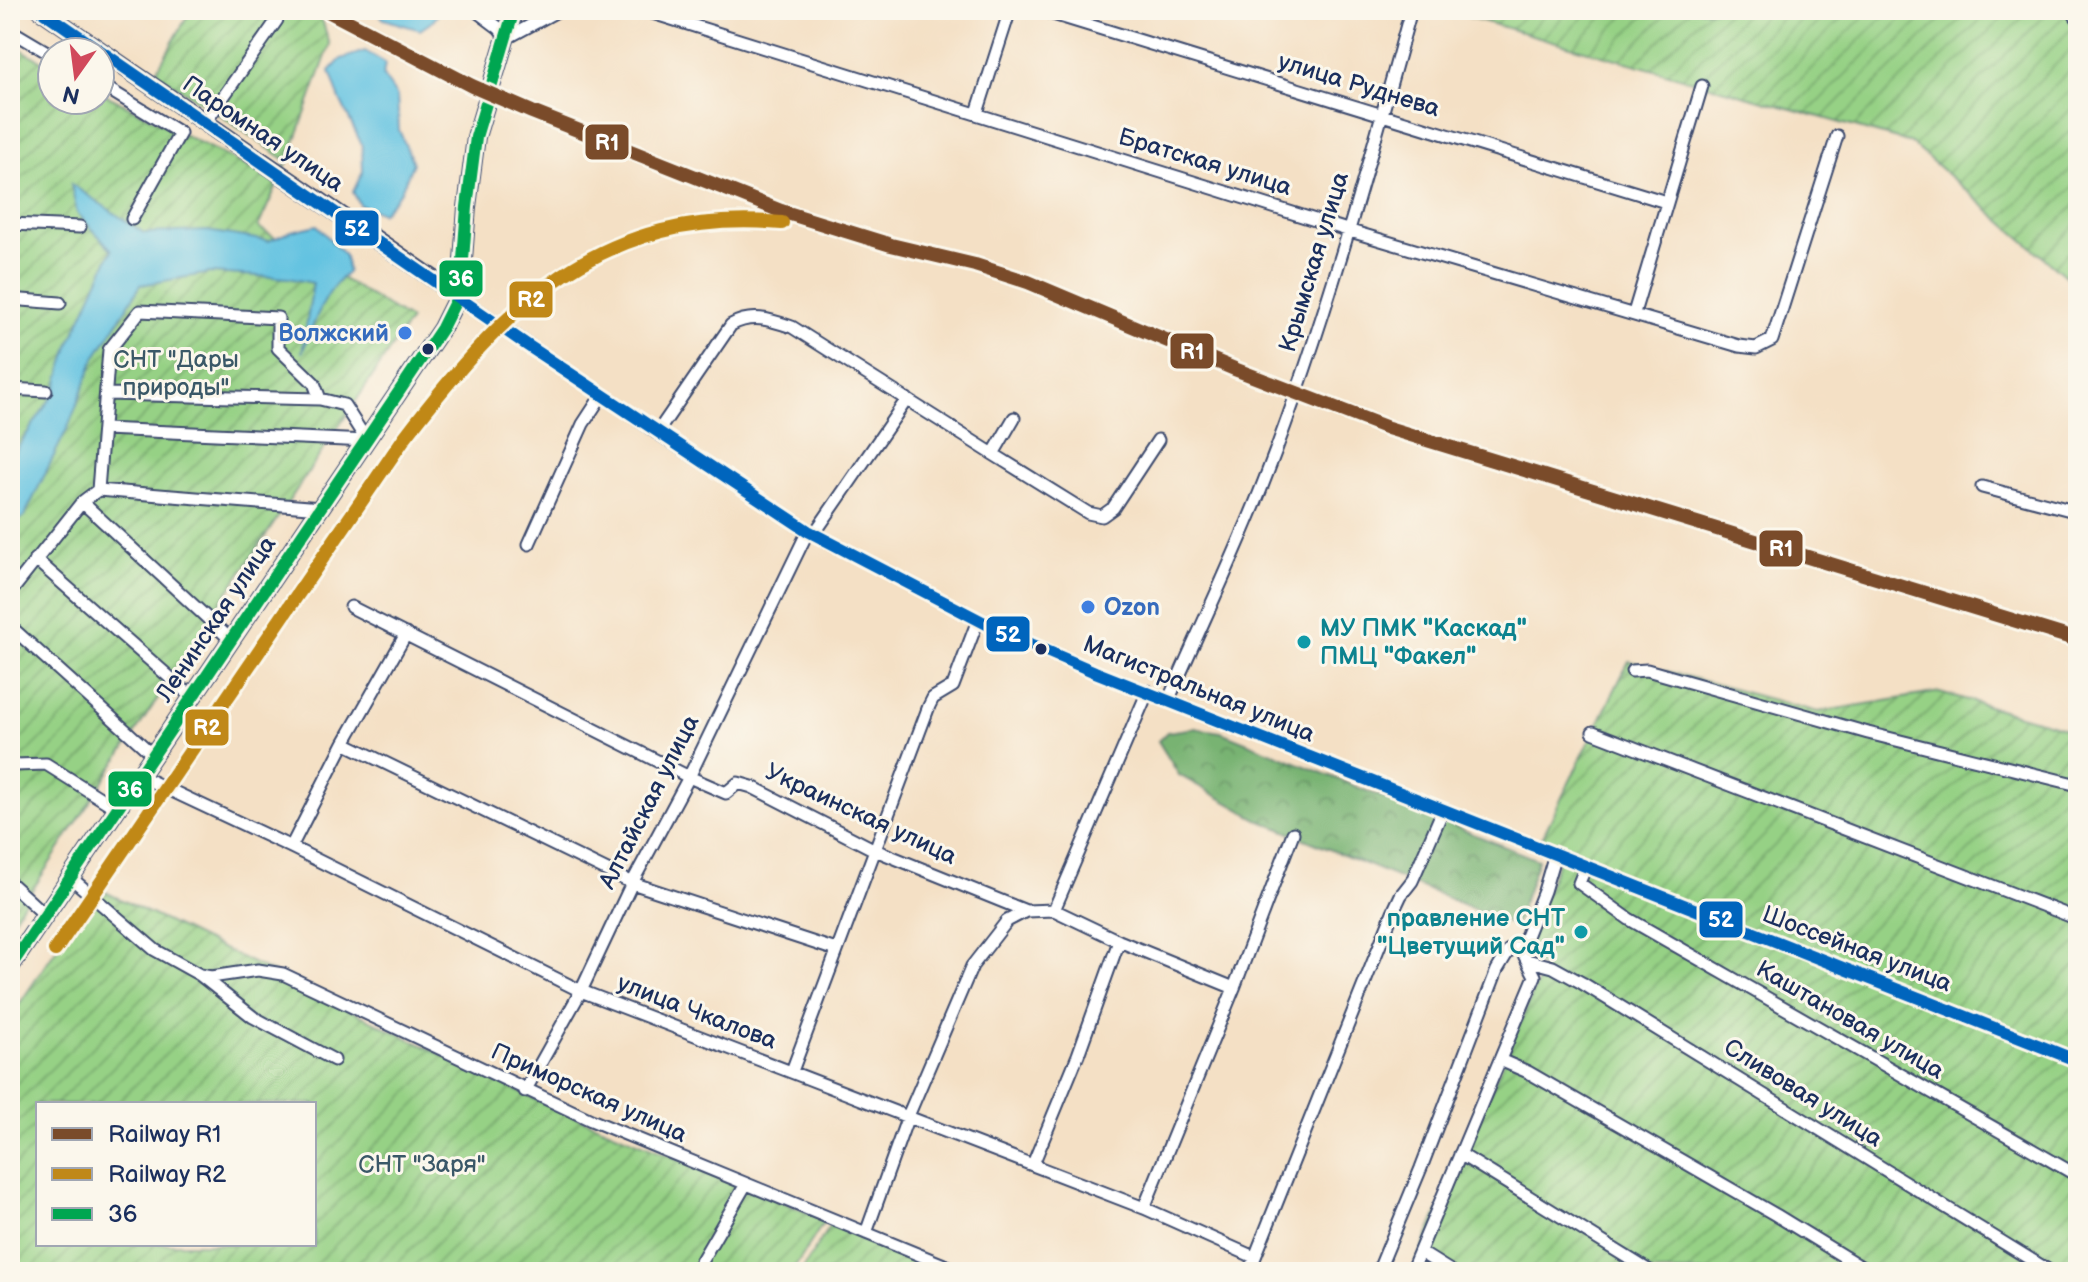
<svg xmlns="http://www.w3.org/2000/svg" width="2088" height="1282" viewBox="0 0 2088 1282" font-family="'Balsamiq Sans',sans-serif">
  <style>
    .forest { fill: url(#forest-crowns); stroke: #4a7168; stroke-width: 2 }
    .garden { fill: url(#garden-furrows); stroke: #588072; stroke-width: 2; fill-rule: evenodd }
    .water { fill: #63c3e1; stroke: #3f79a0; stroke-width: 2 }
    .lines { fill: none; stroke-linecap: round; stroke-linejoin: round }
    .street-casing { stroke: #3c4a6d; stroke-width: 15 }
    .secondary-casing { stroke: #3c4a6d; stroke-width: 20 }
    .street { stroke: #fff; stroke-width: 11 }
    .secondary { stroke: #fbe6c4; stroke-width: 16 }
    .bus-1-casing { stroke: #fbf7ec; stroke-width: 18 }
    .bus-2-casing { stroke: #fbf7ec; stroke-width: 18 }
    .bus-1 { stroke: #00a651; stroke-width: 12 }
    .bus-2 { stroke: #0065bd; stroke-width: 12 }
    .rail-1-casing { stroke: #fbf7ec; stroke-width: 20 }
    .rail-2-casing { stroke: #fbf7ec; stroke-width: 20 }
    .rail-1 { stroke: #7a4b2a; stroke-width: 14 }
    .rail-2 { stroke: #c08818; stroke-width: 14 }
    .shop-dot { fill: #3f7fe0; stroke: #fbf7ec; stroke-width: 3 }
    .bus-dot { fill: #1b2f5e; stroke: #fbf7ec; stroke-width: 3 }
    .culture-dot { fill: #0f9aa8; stroke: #fbf7ec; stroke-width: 3 }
    .labels { text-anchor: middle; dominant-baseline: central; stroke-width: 6; stroke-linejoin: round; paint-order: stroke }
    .street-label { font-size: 24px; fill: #1b2f5e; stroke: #fbf7ec }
    .shop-label { font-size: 24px; font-weight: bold; fill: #366cbe; stroke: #fbf7ec; text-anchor: end }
    .park-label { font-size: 24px; fill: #3a5868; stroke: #fbf7ec }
    .culture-label { font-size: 24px; font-weight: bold; fill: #0d838f; stroke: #fbf7ec; text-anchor: start }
    .line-badge { stroke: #fbf7ec; stroke-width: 3 }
    .badge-label { font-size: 22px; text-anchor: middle; font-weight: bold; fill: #fff }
  </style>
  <defs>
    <pattern id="forest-crowns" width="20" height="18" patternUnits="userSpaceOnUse" patternTransform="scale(2)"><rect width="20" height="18" fill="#78b372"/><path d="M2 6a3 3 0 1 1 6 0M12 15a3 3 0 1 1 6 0" fill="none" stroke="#629261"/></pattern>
    <pattern id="garden-furrows" width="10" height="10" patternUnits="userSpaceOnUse" patternTransform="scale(2)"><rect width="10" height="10" fill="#96d185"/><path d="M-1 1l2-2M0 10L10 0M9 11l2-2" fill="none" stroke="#7aaa70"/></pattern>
  </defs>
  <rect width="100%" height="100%" fill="#fbf7ec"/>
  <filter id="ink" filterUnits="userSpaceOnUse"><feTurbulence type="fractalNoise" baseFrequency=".0125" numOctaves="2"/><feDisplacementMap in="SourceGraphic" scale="16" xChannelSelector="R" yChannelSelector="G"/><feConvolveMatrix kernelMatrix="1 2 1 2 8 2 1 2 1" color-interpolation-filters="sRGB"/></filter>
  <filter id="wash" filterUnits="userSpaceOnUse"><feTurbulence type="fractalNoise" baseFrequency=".006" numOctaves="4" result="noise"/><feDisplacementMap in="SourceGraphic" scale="32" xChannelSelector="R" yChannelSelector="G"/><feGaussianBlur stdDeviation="1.8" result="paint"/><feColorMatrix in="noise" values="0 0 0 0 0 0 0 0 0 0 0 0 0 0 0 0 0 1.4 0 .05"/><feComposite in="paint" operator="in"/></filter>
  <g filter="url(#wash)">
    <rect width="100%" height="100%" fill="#f4e0c5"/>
    <path class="forest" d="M1195,728L1221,732L1538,860L1515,926L1261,821L1179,775L1158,741L1167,732Z"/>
    <path class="garden" d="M191,10H319L330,45L288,161L258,227L410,320L194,643L10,924V43L52,67V100H100V92L277,182L287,161L156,72Z
      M1444,10H2078V287L1911,143Z
      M1629,661L1818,712L1940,692L2078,732V1272H1412L1544,968L1521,954L1559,859L1537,848Z
      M97,888L534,1099L825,1220L792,1272H10V1018ZM38,1104H314V1244H38Z
      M831,1223L952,1272H801Z"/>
    <path class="water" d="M375,10H441L433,21L420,30L384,19Z
      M365,51L385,63L383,76L397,96L399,130L413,163L400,193L382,213L360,205L353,192L363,171L362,145L340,100L330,71L341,59Z
      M71,184L144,233L207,231L269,241L291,231L317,225L345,256L348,272C324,291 313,325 302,353L313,283L288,278L210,273L141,285L95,358L69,425L24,517L10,525V459L55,392L70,343L112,250L77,213Z"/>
  </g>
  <g filter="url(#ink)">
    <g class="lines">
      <defs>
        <path id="street" d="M475,10L499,28L507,38L559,10
          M643,10L1347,230L1739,346L1756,348L1772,340L1837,136
          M1040,10L1666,202
          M2071,10L2078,19
          M10,30L52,55
          M100,84L180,133L132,219
          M977,113L1010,10
          M205,123L277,20
          M10,224L80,227
          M458,296L657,433L808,531L998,630L1095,672L2078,1061
          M10,299L60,303
          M1634,313L1702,86
          M10,389L46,391
          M107,394L320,399L344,405L367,441
          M104,429L367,441
          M657,433L731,325C752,313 771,320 792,327L993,454L1014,418
          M993,454L1088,513L1102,516L1113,508L1158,440
          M1982,487L2078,512
          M98,490L321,508
          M82,502L231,640
          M814,534L907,399
          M529,544L583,424L602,395
          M35,559L192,697
          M10,593L82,502L98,490L109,350L140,311L278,318V348L314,383L320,399
          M351,607L689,777L726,793L738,783L752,787L875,850L1026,911L1054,910L1119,941L1234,988
          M10,626L152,754
          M1632,671L1647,670L1868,733L2078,785
          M1169,699C1201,625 1237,552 1266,476C1325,324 1368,166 1411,10
          M1593,732L2078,919
          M344,743L632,883L836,950
          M10,761L15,765L46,764L116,808
          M138,775L291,847L581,991L1144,1208L1254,1257
          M291,847L344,743L406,634
          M1586,866L1579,883L1629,919L2078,1176
          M70,877L155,950L200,975L253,1017L334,1060
          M10,883L45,915
          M1054,910L1148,691
          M1527,960L1553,967L1582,983L2051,1272
          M200,975L211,977L258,970L283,974L591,1120L961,1272
          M1500,1060L1528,1072L1776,1215L1869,1272
          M792,1071L929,706L933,698L953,686L978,620
          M525,1091L581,991L632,883L689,777L808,531
          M1460,1154L1651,1272
          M1033,1164L1078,1055L1119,941
          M1144,1208L1234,988L1293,833
          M866,1233L908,1116L972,966L1007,921L1026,911
          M1420,1252L1452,1272
          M695,1272L746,1184
          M1249,1272L1393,912L1401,895L1412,881L1443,810
          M1378,1272L1421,1168L1497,970L1509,950L1517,947L1521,949
          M1411,1272L1535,976L1521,949L1544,891L1555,854"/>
        <path id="secondary" d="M41,10L458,296
          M10,967L442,328L458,296L462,273L467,207L476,137L514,10"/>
      </defs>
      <use href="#street" class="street-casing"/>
      <use href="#secondary" class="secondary-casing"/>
      <use href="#street" class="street"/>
      <use href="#secondary" class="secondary"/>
      <defs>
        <path id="bus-1" d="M10,967L442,328L458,296L462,273L467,207L476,137L514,10"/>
        <path id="bus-2" d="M41,10L527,345L808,531L998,630L1095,672L2078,1061"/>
      </defs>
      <use href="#bus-1" class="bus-1-casing"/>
      <use href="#bus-2" class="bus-2-casing"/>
      <use href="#bus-1" class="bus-1"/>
      <use href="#bus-2" class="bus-2"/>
      <defs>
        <path id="rail-1" d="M326,10L472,86L532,112L781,211L891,245L975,265L1028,282L1237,370L1388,428L2078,640"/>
        <path id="rail-2" d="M55,950L405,437C506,305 602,207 782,223"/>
      </defs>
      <use href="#rail-1" class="rail-1-casing"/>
      <use href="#rail-2" class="rail-2-casing"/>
      <use href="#rail-1" class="rail-1"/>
      <use href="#rail-2" class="rail-2"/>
    </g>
  </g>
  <g class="shop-dot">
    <circle cx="405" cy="333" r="8"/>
    <circle cx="1088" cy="607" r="8"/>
  </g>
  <g class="bus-dot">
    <circle cx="428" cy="349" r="7"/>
    <circle cx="1041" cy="649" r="7"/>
  </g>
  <g class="culture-dot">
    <circle cx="1304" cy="642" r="8"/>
    <circle cx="1581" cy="932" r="8"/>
  </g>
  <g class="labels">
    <g class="street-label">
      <text transform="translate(1359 85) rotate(17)">улица Руднева</text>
      <text transform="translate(263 134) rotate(34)">Паромная улица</text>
      <text transform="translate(1205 162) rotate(17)">Братская улица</text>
      <text transform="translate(1314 262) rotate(-73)">Крымская улица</text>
      <text transform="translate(216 619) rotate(-56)">Ленинская улица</text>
      <text transform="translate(1199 689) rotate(22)">Магистральная улица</text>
      <text transform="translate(649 802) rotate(-63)">Алтайская улица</text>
      <text transform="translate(861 814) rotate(25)">Украинская улица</text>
      <text transform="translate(1857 949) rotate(21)">Шоссейная улица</text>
      <text transform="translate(697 1012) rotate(21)">улица Чкалова</text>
      <text transform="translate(1850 1020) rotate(30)">Каштановая улица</text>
      <text transform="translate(589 1093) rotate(24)">Приморская улица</text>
      <text transform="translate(1803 1093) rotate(32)">Сливовая улица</text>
    </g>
    <g class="shop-label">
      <text x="389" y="333">Волжский</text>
      <text x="1104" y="607" text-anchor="start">Ozon</text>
    </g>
    <g class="park-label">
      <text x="176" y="359">СНТ "Дары<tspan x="176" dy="28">природы"</tspan></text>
      <text x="422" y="1164">СНТ "Заря"</text>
    </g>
    <g class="culture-label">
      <text x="1320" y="628">МУ ПМК "Каскад"<tspan x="1320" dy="28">ПМЦ "Факел"</tspan></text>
      <text x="1565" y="918" text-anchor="end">правление СНТ<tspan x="1565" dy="28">"Цветущий Сад"</tspan></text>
    </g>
  </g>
  <g class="line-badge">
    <rect x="584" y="123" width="46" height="38" rx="8" fill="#7a4b2a"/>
    <rect x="334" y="209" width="46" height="38" rx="8" fill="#0065bd"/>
    <rect x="438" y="259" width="46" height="39" rx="8" fill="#00a651"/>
    <rect x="508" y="280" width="46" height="39" rx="8" fill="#c08818"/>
    <rect x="1169" y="332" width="46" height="38" rx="8" fill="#7a4b2a"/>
    <rect x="1758" y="529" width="46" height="39" rx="8" fill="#7a4b2a"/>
    <rect x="985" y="615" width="46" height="38" rx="8" fill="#0065bd"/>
    <rect x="184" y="708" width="46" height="39" rx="8" fill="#c08818"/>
    <rect x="107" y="770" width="46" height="38" rx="8" fill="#00a651"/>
    <rect x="1698" y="900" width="46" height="39" rx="8" fill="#0065bd"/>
  </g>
  <g class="badge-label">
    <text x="607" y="150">R1</text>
    <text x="357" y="236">52</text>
    <text x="461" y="286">36</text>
    <text x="531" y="307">R2</text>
    <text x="1192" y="359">R1</text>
    <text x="1781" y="556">R1</text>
    <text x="1008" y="642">52</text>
    <text x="207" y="735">R2</text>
    <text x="130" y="797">36</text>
    <text x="1721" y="927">52</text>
  </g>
  <rect width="2088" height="1282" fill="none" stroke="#fbf7ec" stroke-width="40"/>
  <rect x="36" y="1102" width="280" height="144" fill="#fbf7ec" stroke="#a1a7b3" stroke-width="2"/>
  <rect x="52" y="1128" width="40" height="12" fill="#7a4b2a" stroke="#a1a7b3" stroke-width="2"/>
  <text x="108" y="1142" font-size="24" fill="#1b2f5e">Railway R1</text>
  <rect x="52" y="1168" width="40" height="12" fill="#c08818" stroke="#a1a7b3" stroke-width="2"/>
  <text x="108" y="1182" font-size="24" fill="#1b2f5e">Railway R2</text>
  <rect x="52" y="1208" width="40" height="12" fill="#00a651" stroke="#a1a7b3" stroke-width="2"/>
  <text x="108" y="1222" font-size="24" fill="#1b2f5e">36</text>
  <g transform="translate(76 76) rotate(194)"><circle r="38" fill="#fbf7ec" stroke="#a1a7b3" stroke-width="2"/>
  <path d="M0-6L14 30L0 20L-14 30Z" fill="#d1495b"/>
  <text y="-12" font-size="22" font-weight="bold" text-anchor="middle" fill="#1b2f5e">N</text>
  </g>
</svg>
